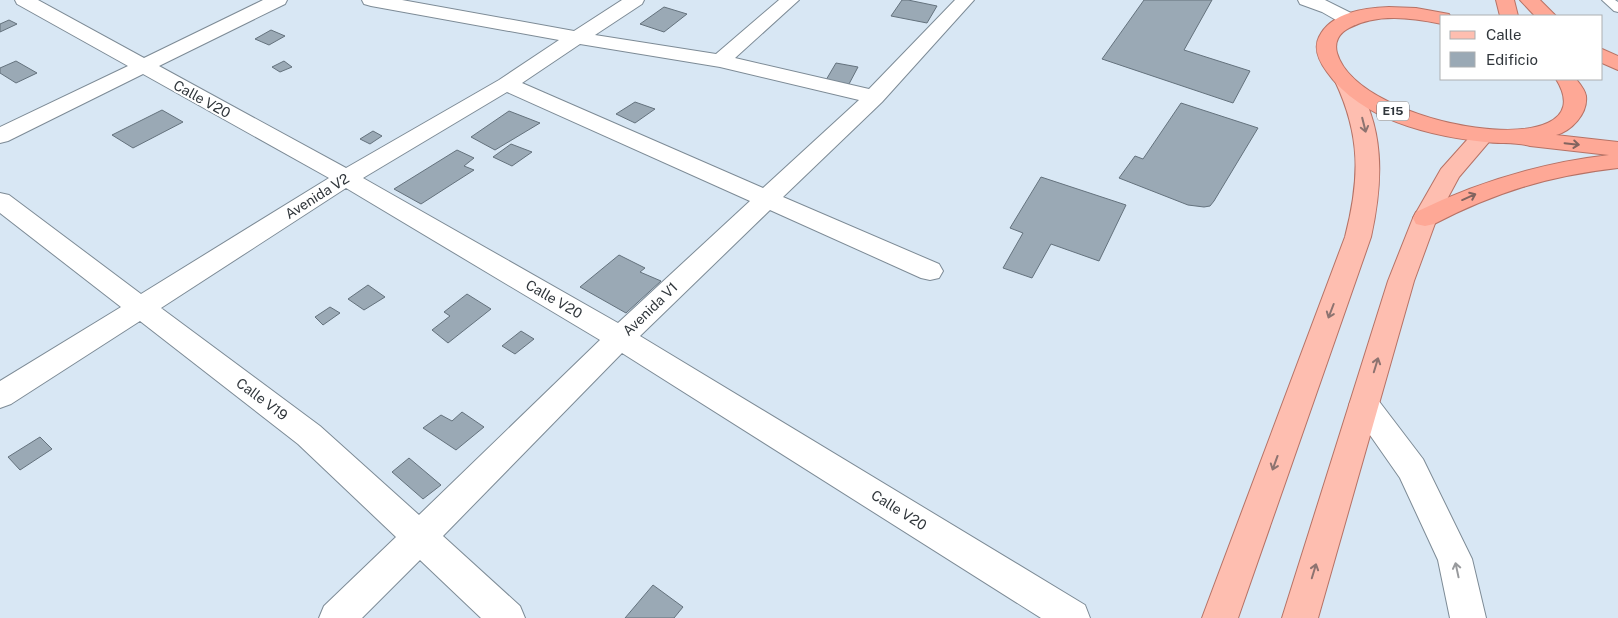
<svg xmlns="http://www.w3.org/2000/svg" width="1618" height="618" viewBox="0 0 1618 618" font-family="'Public Sans',sans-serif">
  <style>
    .building { fill: #9aa9b5; stroke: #64727d }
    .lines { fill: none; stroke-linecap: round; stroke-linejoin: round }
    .service-casing { stroke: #7d8b96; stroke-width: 2 }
    .minor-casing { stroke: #7d8b96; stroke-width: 2 }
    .primary-casing { stroke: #b67265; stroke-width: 2 }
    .trunk-casing { stroke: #b67265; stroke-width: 2 }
    .service { fill: #fff; fill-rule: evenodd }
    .minor { fill: #fff; fill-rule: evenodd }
    .primary { fill: #febeb0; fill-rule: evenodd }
    .trunk { fill: #fea896; fill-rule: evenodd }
    .oneway { stroke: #8d7370 }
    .oneway2 { stroke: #82645f }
    .oneway3 { stroke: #989a9d }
    .labels { text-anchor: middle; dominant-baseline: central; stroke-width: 4; stroke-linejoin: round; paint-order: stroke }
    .shield { fill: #fff; stroke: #6e7276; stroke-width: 1 }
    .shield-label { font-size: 12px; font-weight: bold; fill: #30363b }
    .street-label { font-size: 14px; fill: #30363b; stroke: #fff }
  </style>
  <rect width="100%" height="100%" fill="#d8e7f4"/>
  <path class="building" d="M902,0H908L937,6L927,23L891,16Z
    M1144,0H1212L1184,50L1250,71L1233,103L1102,59Z
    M664,7L687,14L664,32L640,24Z
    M9,20L17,24L0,32V24Z
    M271,30L285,36L269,45L255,39Z
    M16,61L37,73L16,83L0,73V68Z
    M284,61L292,67L280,72L272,67Z
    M836,63L858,67L849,84L826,80Z
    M635,102L655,109L635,123L616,114Z
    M1181,103L1258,128L1214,201L1210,206L1204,207L1188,205L1119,178L1135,156L1143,159Z
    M162,110L183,122L133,148L112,135Z
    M509,111L540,123L495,150L471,137Z
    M373,131L382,136L370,144L360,139Z
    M511,144L532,152L512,166L493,157Z
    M457,150L474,158L464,166L474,170L421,204L394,189Z
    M1041,177L1126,205L1099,261L1051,244L1032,278L1003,268L1023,233L1010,228Z
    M619,255L645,268L640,272L661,281L626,313L580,287Z
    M368,285L385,297L364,310L348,299Z
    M467,294L491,309L448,343L432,330L450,316L444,312Z
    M330,307L340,313L323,325L315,317Z
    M521,331L534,339L515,354L502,346Z
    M462,412L484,427L456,450L423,428L441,415L452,421Z
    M40,437L52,449L20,470L8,457Z
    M409,458L441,485L423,499L392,472Z
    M653,585L683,607L674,618H625Z"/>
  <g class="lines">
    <defs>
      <path id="service" d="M1602,0H1615L1618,2V12L1614,11Z"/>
      <path id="minor" d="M15,0H38L144,58L263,0H287L285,4L159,66L346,168L499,80L559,40L371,6L364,4L362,0H402L574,31L622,0H644L642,4L595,35L716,54L779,0H799L735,58L869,89L955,0H974L882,102L783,197L939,264L943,271L939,278L930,280L921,278L770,210L640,336L1085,605L1090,618H1041L622,353L443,536L520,606L525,618H481L420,560L362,618H319L324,606L396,537L298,444L140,321L11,404L0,408V381L121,307L0,213V193L9,195L141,294L329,178L143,74L8,141L0,143V127L128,66L17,4ZM580,44L720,67L859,100L763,188L522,83ZM507,92L750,201L618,323L363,178ZM346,188L600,340L419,515L320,426L161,308Z
        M1298,0H1325L1357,16L1360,20L1357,24L1350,26L1343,24L1322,12L1300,4Z
        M1364,393L1375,396L1423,459L1472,559L1486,618H1450L1438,560L1400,478L1349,405L1353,396Z"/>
      <path id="primary" d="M1345,75L1352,77C1386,125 1383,182 1371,237L1238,618H1202L1345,237C1360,179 1361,136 1335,81L1338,77Z
        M1483,129L1491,131L1494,136L1459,177L1437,218L1414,281L1318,618H1282L1388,281L1413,218L1441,169L1475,131Z"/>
      <path id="trunk" d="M1496,0H1514L1518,16H1500Z
        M1520,0H1540L1556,16H1535Z
        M1389,7L1416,8L1449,14L1450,16H1442V24C1411,18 1378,13 1349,28C1339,33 1334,42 1337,53C1359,129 1611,167 1556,79H1576C1580,84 1585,90 1586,96C1588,114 1571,131 1556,135L1618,142V168C1548,176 1496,192 1434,224L1425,226L1416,224L1413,218L1416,212C1478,182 1540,163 1609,155L1530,146C1516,142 1501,144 1485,142C1430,136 1361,120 1327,72C1319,61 1313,49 1319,37C1331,12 1365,8 1389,7Z
        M1602,49L1618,56V70L1602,63Z"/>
    </defs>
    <use href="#service" class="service-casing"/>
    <use href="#minor" class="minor-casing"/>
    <use href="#primary" class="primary-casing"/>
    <use href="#trunk" class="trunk-casing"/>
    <use href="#service" class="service"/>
    <use href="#minor" class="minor"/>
    <use href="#primary" class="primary"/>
    <use href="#trunk" class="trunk"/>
  </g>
  <defs><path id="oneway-shaft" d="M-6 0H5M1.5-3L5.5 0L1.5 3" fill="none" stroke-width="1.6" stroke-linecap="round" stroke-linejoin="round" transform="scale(1.25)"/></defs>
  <g class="oneway">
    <use href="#oneway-shaft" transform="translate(1364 125) rotate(76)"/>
    <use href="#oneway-shaft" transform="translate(1331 311) rotate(111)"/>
    <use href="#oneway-shaft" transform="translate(1376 365) rotate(-73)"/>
    <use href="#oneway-shaft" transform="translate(1275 463) rotate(110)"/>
    <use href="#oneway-shaft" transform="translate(1314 571) rotate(-73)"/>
  </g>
  <g class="oneway2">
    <use href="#oneway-shaft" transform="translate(1572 144) rotate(6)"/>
    <use href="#oneway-shaft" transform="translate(1469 197) rotate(-24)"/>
  </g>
  <use class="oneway3" href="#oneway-shaft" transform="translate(1457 570) rotate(-102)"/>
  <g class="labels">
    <rect class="shield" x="1377" y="101.5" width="32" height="19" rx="4"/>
    <g class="shield-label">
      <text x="1393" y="111">E15</text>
    </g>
    <g class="street-label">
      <text transform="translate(202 99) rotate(29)">Calle V20</text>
      <text transform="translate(317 196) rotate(-32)">Avenida V2</text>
      <text transform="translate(554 299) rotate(30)">Calle V20</text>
      <text transform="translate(650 309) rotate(-44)">Avenida V1</text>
      <text transform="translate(262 399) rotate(37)">Calle V19</text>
      <text transform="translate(899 510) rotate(32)">Calle V20</text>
    </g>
  </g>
  <rect x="1440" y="15" width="162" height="65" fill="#ffffff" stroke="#acafb1"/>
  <rect x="1450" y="31" width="25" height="8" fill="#febeb0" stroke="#acafb1"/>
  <text x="1486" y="40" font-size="15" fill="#30363b">Calle</text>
  <rect x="1450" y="52" width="25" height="15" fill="#9aa9b5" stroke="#acafb1"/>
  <text x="1486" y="65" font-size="15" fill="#30363b">Edificio</text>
</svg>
